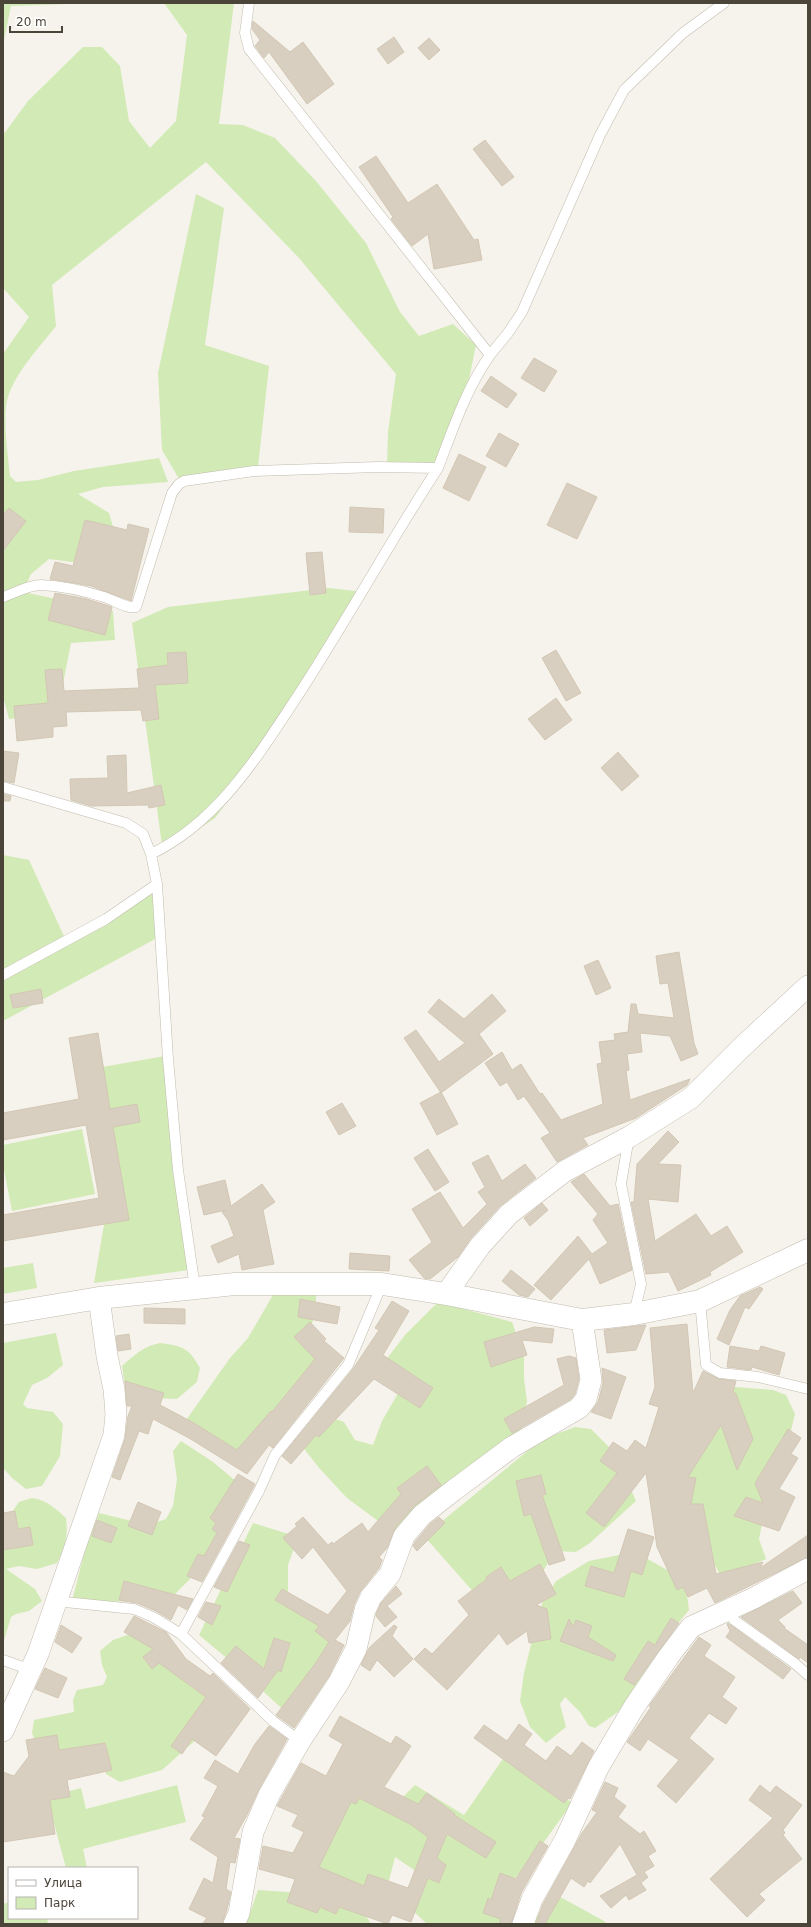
<svg xmlns="http://www.w3.org/2000/svg" width="811" height="1927" viewBox="0 0 811 1927" font-family="'DejaVu Sans',sans-serif">
  <style>
    .green { fill: #d2eab5 }
    .building { fill: #d8cfc1; stroke: #d3c7b4; fill-rule: evenodd }
    .lines { fill: none; stroke-linecap: round; stroke-linejoin: round }
    .service-casing { stroke: #c2bbae; stroke-width: 11 }
    .minor-casing { stroke: #c2bbae; stroke-width: 22 }
    .tertiary-casing { stroke: #c2bbae; stroke-width: 23 }
    .service { stroke: #fff; stroke-width: 10 }
    .minor { stroke: #fff; stroke-width: 21 }
    .tertiary { stroke: #fff; stroke-width: 22 }
  </style>
  <rect width="100%" height="100%" fill="#f6f3ec"/>
  <path class="green" d="M3,3H99L11,6L3,45Z
    M164,3H234L219,124L243,125L275,138L316,181L366,243L400,312L419,336L453,324L476,345L467,389L442,463L387,465L388,432L396,374L299,258L206,162L52,285L56,326C39,348 17,370 8,397C2,416 8,455 10,476L16,482L38,480L74,471L159,458L168,482L103,487L78,494L109,513L114,530L104,559L72,562L49,559L31,574L23,592L113,611L115,640L71,643L57,714L9,719L3,696V354L29,317L3,288V135L28,101L83,47H102L120,66L129,121L150,148L176,121L187,35Z
    M196,194L224,208L205,345L269,366L258,467L179,479L162,450L158,373Z
    M329,588L364,592L253,767L215,818L163,853L132,623L168,607Z
    M3,855L29,860L68,945L154,890L157,938L3,1021Z
    M165,1056L189,1270L94,1283L106,1213L91,1069Z
    M82,1129L95,1194L12,1211L3,1165V1145Z
    M33,1263L37,1288L3,1294V1268Z
    M277,1288L316,1292V1311L308,1336L329,1359L240,1461L184,1423L230,1358L248,1338Z
    M438,1302L512,1322L524,1356V1379L527,1401L520,1435L452,1485L393,1532L347,1498L320,1469L301,1445L324,1415L344,1422L355,1440L373,1445L382,1421L404,1383L382,1365L405,1335Z
    M56,1333L63,1365L47,1378L32,1385L23,1404L27,1408L53,1412L63,1424L60,1456L42,1486L26,1489L12,1478L3,1468V1343Z
    M160,1343C183,1346 189,1348 200,1368L197,1382L177,1399L149,1398L126,1393L122,1366C134,1355 144,1346 160,1343Z
    M724,1386L773,1390L786,1395L795,1414L784,1459L765,1509L759,1539L766,1559L722,1578L705,1548L686,1493L687,1457Z
    M575,1427L591,1429L615,1453L636,1501L590,1543L576,1552L555,1551L530,1593L485,1605L424,1536L541,1440Z
    M181,1441L213,1462L243,1487L204,1565L167,1602L72,1601L85,1550L99,1513L148,1525L166,1519L173,1506L177,1479L173,1451Z
    M32,1498C47,1500 56,1509 66,1518C68,1537 66,1547 57,1563L37,1569L19,1566L6,1569L35,1589L42,1601L29,1611L16,1614L11,1617L3,1644V1525L19,1502Z
    M253,1523L298,1537L288,1565V1599L330,1630L332,1665L292,1718L235,1665L199,1635Z
    M635,1552L685,1580L689,1610L671,1632L618,1712L595,1728L589,1726L580,1712L565,1697L560,1704L566,1727L546,1743L530,1727L520,1701L524,1673L535,1628L543,1601L556,1581L589,1561Z
    M136,1632L226,1713L162,1770L120,1782L106,1774L102,1756L39,1751L32,1733L34,1720L74,1712L73,1700L77,1690L103,1685L107,1677L102,1665L100,1651L113,1640Z
    M507,1753L572,1803L531,1860L505,1890L502,1924H427L410,1908L423,1876L395,1857L384,1900L309,1870L342,1791L393,1807L415,1785L464,1815Z
    M177,1785L186,1822L83,1849L87,1868H66L47,1797L81,1788L86,1809Z
    M258,1890L301,1893L362,1910L371,1924H246Z
    M553,1893L604,1921L607,1924H533V1922Z
    M9,1902V1918H47L48,1924H3V1904Z"/>
  <path class="building" d="M253,21L290,52L303,42L334,84L307,104L269,52L264,58L255,46L260,40L252,29Z
    M394,37L404,52L388,64L377,49Z
    M429,38L440,50L429,60L418,48Z
    M485,140L514,177L502,186L473,149Z
    M376,156L408,203L437,184L474,240L478,239L482,260L434,269L428,234L412,246L391,219L393,217L359,167Z
    M534,358L557,371L544,392L521,378Z
    M491,376L517,394L507,408L481,391Z
    M499,433L519,444L506,467L486,456Z
    M459,454L486,467L469,501L443,488Z
    M567,483L597,497L577,539L547,525Z
    M350,507L384,509L383,533L349,532Z
    M9,508L26,521L3,551V515Z
    M85,520L127,530L128,524L149,529L131,601L91,586L50,579L55,562L73,566Z
    M322,552L326,593L310,595L306,553Z
    M55,593L87,599L112,607L105,635L48,620Z
    M556,650L581,693L566,701L542,658Z
    M186,652L188,683L155,685L159,719L143,721L141,710L66,712L67,726L53,727V737L17,741L14,706L48,703L45,670L62,669L64,691L139,688L137,669L168,665L167,653Z
    M556,698L572,720L545,740L528,719Z
    M3,751L19,753L14,783L3,781Z
    M618,752L639,776L622,791L601,768Z
    M126,755L127,793L161,785L165,805L149,808L148,805L91,806L71,800L70,779L108,778L107,756Z
    M3,794L11,796L10,801H3Z
    M679,952L694,1043L698,1054L681,1061L670,1036L640,1033L642,1052L627,1054L629,1070L626,1071L630,1100L690,1079L687,1085L636,1118L583,1138L588,1145L557,1162L541,1138L550,1133L524,1096L518,1100L507,1082L500,1086L485,1063L502,1052L512,1070L521,1064L540,1094L542,1093L561,1120L603,1104L597,1064L602,1063L599,1042L615,1040L614,1034L628,1032L631,1004H636L638,1014L674,1018L668,983L660,984L656,956Z
    M598,960L611,988L596,995L584,966Z
    M41,989L43,1003L13,1008L10,995Z
    M492,994L506,1011L479,1034L493,1054L441,1093L404,1038L416,1030L439,1062L465,1043L428,1012L439,999L464,1019Z
    M98,1033L110,1109L137,1104L140,1122L113,1127L129,1220L3,1241V1215L99,1198L86,1125L3,1140V1113L79,1099L69,1038Z
    M441,1092L458,1124L437,1135L420,1103Z
    M342,1103L356,1126L339,1135L326,1112Z
    M668,1131L679,1142L658,1164L681,1165L678,1202L648,1199L655,1241L696,1214L711,1236L727,1226L743,1252L710,1272L711,1275L678,1291L669,1272L646,1274L631,1202H634L637,1164Z
    M428,1149L449,1182L435,1191L414,1158Z
    M488,1155L502,1181L525,1164L536,1178L500,1206L471,1238L458,1257L430,1279L424,1278L409,1260L432,1242L412,1209L440,1192L463,1228L487,1204L478,1192L485,1187L472,1163Z
    M584,1174L610,1206L618,1204L632,1270L600,1284L589,1259L551,1300L534,1285L578,1236L592,1254L608,1243L593,1220L598,1214L571,1182Z
    M225,1180L231,1206L262,1184L275,1202L263,1210L274,1264L242,1270L239,1254L218,1263L211,1246L234,1236L228,1220L222,1212L226,1210L204,1215L197,1187Z
    M542,1203L548,1210L530,1226L524,1218Z
    M350,1253L390,1256L389,1271L349,1269Z
    M511,1270L535,1289L528,1297L519,1295L502,1281Z
    M760,1287L763,1289L749,1309L745,1307L729,1345L717,1339L730,1310L740,1296Z
    M300,1299L340,1307L337,1324L298,1317Z
    M392,1301L409,1311L383,1355L433,1388L420,1408L374,1379L319,1437L316,1435L291,1464L282,1456L353,1369L379,1330L375,1328Z
    M144,1308L185,1309V1324L144,1323Z
    M310,1322L326,1339L324,1341L344,1358L273,1448L269,1445L247,1474L189,1438L153,1419L148,1434L139,1431L120,1480L112,1477L125,1439L128,1416L132,1406H127L125,1381L164,1393L160,1405L194,1423L237,1450L271,1411L272,1412L315,1359L294,1337Z
    M687,1324L693,1393L703,1371L719,1379L736,1381L733,1392L736,1394L753,1439L737,1470L721,1425L688,1477L696,1478L691,1504H703L716,1574L763,1562L760,1568L808,1535V1557L715,1603L707,1588L688,1597L683,1587L677,1590L657,1547L646,1473L604,1527L586,1513L617,1473L600,1461L613,1442L627,1451L635,1440L646,1448L659,1407L649,1404L655,1387L650,1328Z
    M644,1325H646L636,1350L607,1353L604,1330Z
    M534,1327L554,1329L552,1343L522,1340L527,1355L491,1367L484,1342Z
    M129,1334L131,1349L118,1351L116,1336Z
    M730,1346L759,1351L761,1346L785,1353L779,1375L752,1367L751,1370L727,1367Z
    M569,1356L576,1358L579,1379L575,1394L571,1399L512,1433L504,1419L564,1385L557,1359Z
    M602,1368L626,1377L611,1419L591,1412L598,1402L603,1383Z
    M788,1429L801,1438L791,1454L798,1458L779,1489L795,1497L779,1531L734,1516L746,1497L763,1503L755,1483Z
    M427,1466L441,1485L414,1506L395,1528L387,1548L379,1557L382,1560L379,1568L360,1592L354,1605L350,1621L335,1640L344,1645L329,1676L294,1728L276,1715L315,1664L329,1642L315,1631L319,1626L275,1600L282,1589L328,1615L347,1591L313,1547L302,1559L283,1538L297,1526L295,1524L303,1517L328,1545L332,1542L333,1544L362,1523L368,1532L401,1494L397,1488Z
    M238,1474L255,1484L253,1488L202,1582L187,1576L198,1554L204,1556L217,1533L212,1529L216,1523L210,1518Z
    M541,1475L546,1494L542,1495L565,1560L549,1565L531,1514L524,1516L516,1481Z
    M138,1502L161,1512L152,1535L128,1526Z
    M15,1511L18,1529L30,1527L33,1545L3,1550V1513Z
    M439,1517L445,1523L417,1551L413,1546L415,1542L430,1524Z
    M97,1520L117,1528L111,1543L92,1536Z
    M628,1529L654,1537L642,1575L631,1571L624,1597L585,1586L591,1566L614,1573Z
    M239,1541L250,1545L227,1592L214,1587Z
    M540,1564L556,1594L536,1605L547,1609L551,1639L529,1643L527,1631L507,1645L499,1633L447,1690L414,1659L425,1648L432,1654L469,1615L458,1601L487,1579L486,1577L501,1567L510,1581Z
    M124,1581L161,1591L193,1599L187,1610L178,1605L171,1620L156,1611L137,1603L119,1600Z
    M396,1586L402,1594L387,1606L397,1617L385,1627L376,1616V1614L381,1603Z
    M793,1591L802,1603L778,1620L785,1627L784,1628L808,1645V1663L800,1657L799,1659L741,1617Z
    M206,1602L221,1606L212,1625L198,1617Z
    M134,1616L166,1632L186,1659L210,1676L213,1673L250,1709L216,1756L192,1739L182,1754L171,1746L206,1697L159,1663L152,1669L143,1657L153,1649L124,1632Z
    M671,1618L679,1623L634,1685L624,1679L648,1641L655,1645Z
    M569,1619L573,1627L576,1620L592,1626L588,1637L616,1655L613,1661L560,1641Z
    M728,1623L791,1669L783,1679L726,1637L730,1631L727,1624Z
    M61,1625L82,1638L72,1653L55,1642Z
    M394,1625L397,1627L392,1636L413,1659L394,1677L377,1660L370,1671L361,1665L369,1648Z
    M699,1637L711,1645L704,1656L735,1677L722,1697L737,1708L726,1724L709,1713L689,1738L714,1759L676,1803L657,1786L679,1760L648,1739L640,1751L627,1742L651,1707L649,1706Z
    M274,1638L290,1643L281,1672L278,1670L258,1698L221,1663L236,1646L264,1669Z
    M45,1668L67,1678L58,1698L35,1689Z
    M340,1716L391,1744L396,1736L411,1746L384,1787L418,1804L427,1793L455,1814L454,1815L496,1842L486,1858L447,1834L437,1858L446,1865L439,1883L428,1878L411,1922L392,1915L388,1924L339,1907L336,1914L320,1907L317,1913L287,1902L295,1879L259,1869L263,1846L293,1853L304,1832L292,1826L298,1815L277,1806L301,1763L326,1776L343,1744L329,1736ZM359,1798L410,1824L428,1837L408,1888L368,1874L364,1886L319,1867L351,1802L356,1804Z
    M519,1724L532,1734L524,1745L546,1761L557,1746L571,1756L582,1742L594,1751L570,1799L568,1798L564,1803L474,1738L484,1725L507,1741Z
    M269,1726L287,1739L259,1789L247,1815L234,1838L240,1839L235,1863L230,1862L226,1889L231,1892L227,1909L222,1924H202L207,1918L189,1909L204,1878L213,1883L218,1857L190,1839L205,1817L202,1816L218,1786L204,1778L215,1760L238,1774L255,1744Z
    M57,1735L59,1750L105,1743L112,1770L67,1780L70,1797L50,1800L55,1834L3,1842V1772L14,1776L29,1756L26,1740Z
    M605,1782L618,1788L614,1797L626,1806L618,1817L640,1834L644,1831L656,1851L648,1856L654,1866L644,1872L648,1877L641,1883L646,1890L629,1900L626,1895L611,1908L600,1896L637,1875L620,1844L590,1883L588,1881L584,1887L571,1878L545,1924H536L543,1904L582,1833L597,1812L592,1810Z
    M760,1785L770,1793L776,1786L802,1805L783,1830L785,1833L783,1835L802,1859L759,1894L765,1900L747,1917L710,1879L773,1818L749,1800Z
    M540,1841L548,1846L521,1893L511,1924H499L501,1919L483,1913L488,1898L491,1900L500,1873L516,1879Z"/>
  <g class="lines">
    <defs>
      <path id="service" d="M490,355L508,333L522,312L600,135L624,90L683,33L724,3
        M3,597C15,593 28,585 41,585C61,586 85,591 104,597C114,600 126,609 136,607L172,493L179,484L184,481L254,471L378,467L438,468C453,429 466,389 490,355L249,49L245,33L249,3
        M3,787L126,823L143,834L151,854L157,884L168,1059L178,1170L195,1288
        M151,854C218,822 257,757 297,697C346,622 389,543 438,468
        M3,975L106,919L157,884
        M629,1137L621,1184L641,1284L634,1314
        M700,1301L706,1365L720,1373L758,1377L808,1389
        M55,1601L134,1609L153,1617L181,1634
        M728,1611L734,1620L793,1662L808,1675
        M3,1660L31,1670
        M300,1741L273,1721L181,1634L259,1491L275,1455L348,1365L382,1284"/>
      <path id="minor" d="M446,1294L480,1246L509,1214L565,1171L629,1137L691,1098L742,1047L808,986
        M3,1731L38,1654L114,1435L116,1414L114,1389L107,1356L99,1298
        M234,1924L239,1913L253,1832L269,1795L300,1741L339,1682L356,1649L365,1610L371,1597L390,1574L404,1536L422,1515L454,1490L512,1447L579,1408L586,1399L591,1380L582,1320
        M523,1924L532,1899L565,1840L598,1768L634,1707L669,1656L691,1627L754,1598L808,1569"/>
      <path id="tertiary" d="M3,1314L99,1298L235,1284H382L446,1294L582,1320L634,1314L700,1301L808,1250"/>
    </defs>
    <use href="#service" class="service-casing"/>
    <use href="#minor" class="minor-casing"/>
    <use href="#tertiary" class="tertiary-casing"/>
    <use href="#service" class="service"/>
    <use href="#minor" class="minor"/>
    <use href="#tertiary" class="tertiary"/>
  </g>
  <rect width="811" height="1927" fill="none" stroke="#4b4439" stroke-width="8"/>
  <rect x="8" y="1867" width="130" height="52" fill="#ffffff" stroke="#b7b4b0"/>
  <rect x="16" y="1880" width="20" height="6" fill="#ffffff" stroke="#b7b4b0"/>
  <text x="44" y="1887" font-size="12" fill="#4b4439">Улица</text>
  <rect x="16" y="1897" width="20" height="12" fill="#d2eab5" stroke="#b7b4b0"/>
  <text x="44" y="1907" font-size="12" fill="#4b4439">Парк</text>
  <path d="M10 26v6h52v-6" fill="none" stroke="#4b4439" stroke-width="2"/>
  <text x="16" y="26" font-size="12" fill="#4b4439" stroke="#ffffff" stroke-width="3" paint-order="stroke">20 m</text>
</svg>
